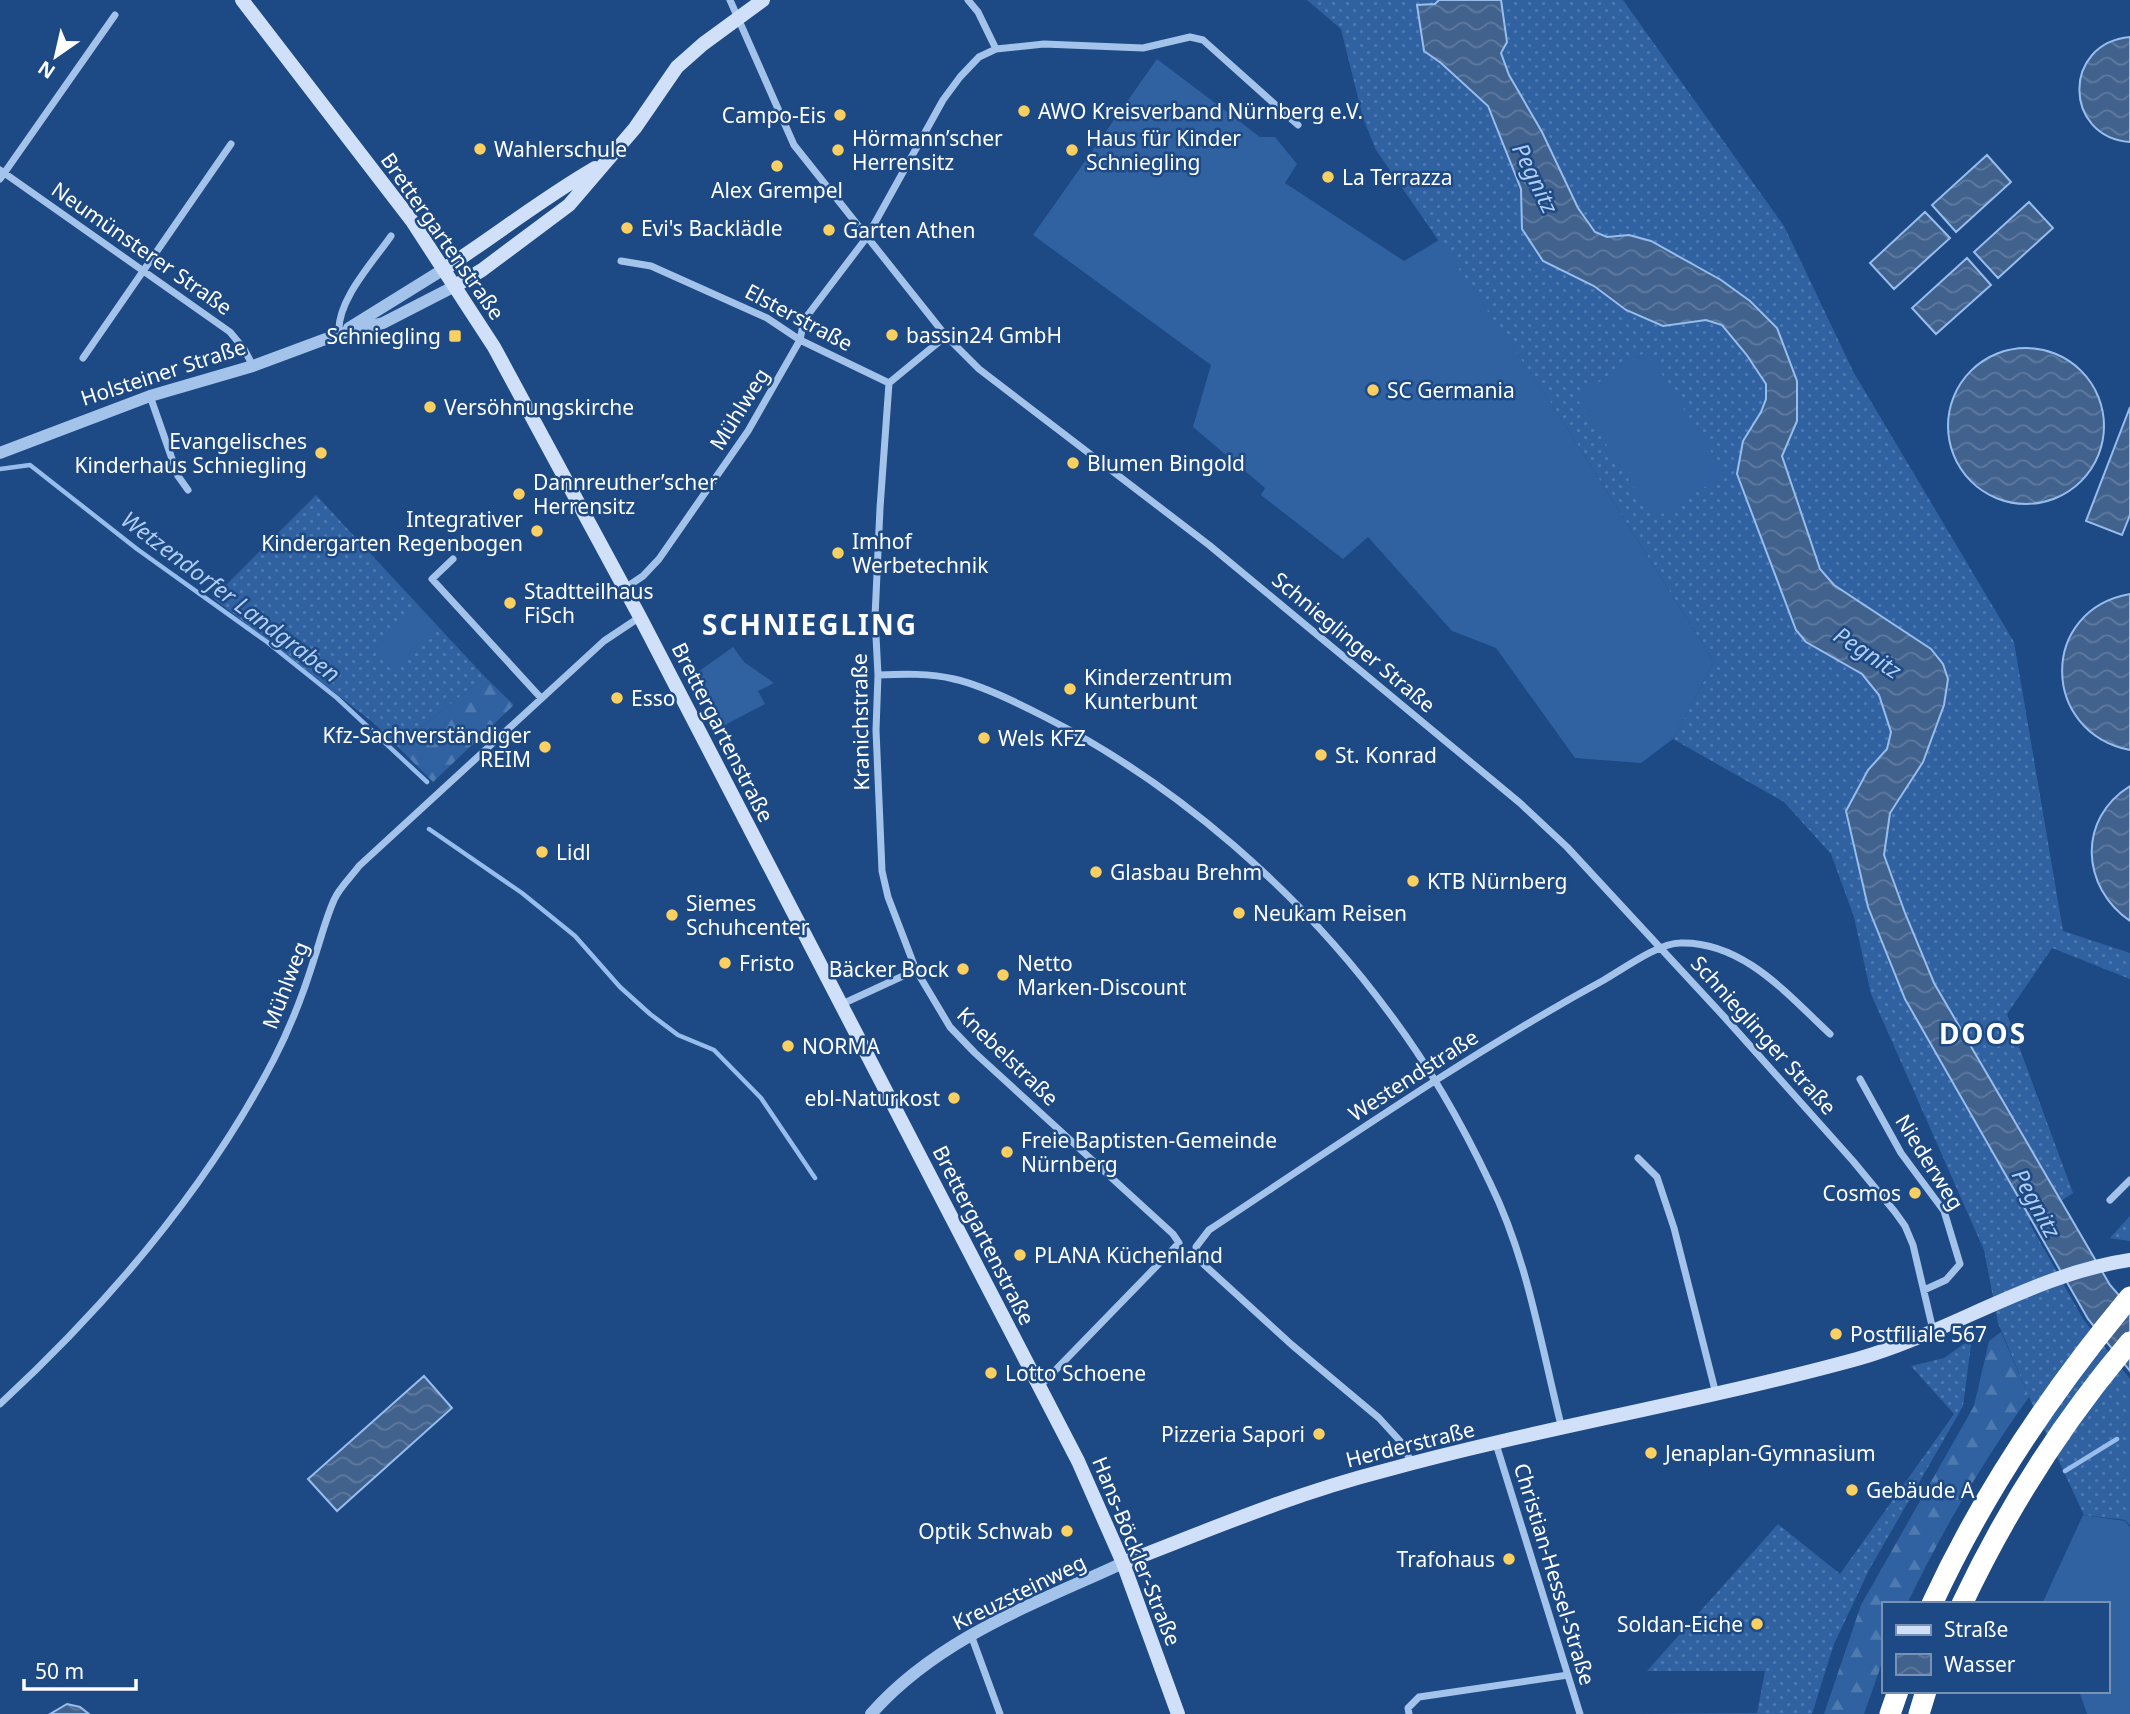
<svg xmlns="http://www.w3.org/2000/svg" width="2130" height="1714" viewBox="0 0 2130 1714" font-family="'Noto Sans',sans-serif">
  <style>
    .grass { fill: url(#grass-dots) }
    .forest { fill: url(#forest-firs) }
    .garden { fill: #3062a2 }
    .water { fill: url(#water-waves); stroke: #96bdec; stroke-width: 2 }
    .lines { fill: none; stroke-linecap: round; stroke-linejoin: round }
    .stream { stroke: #96bdec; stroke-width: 4.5 }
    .minor { stroke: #a3c3ea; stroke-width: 7 }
    .tertiary { stroke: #a3c3ea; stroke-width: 12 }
    .secondary { stroke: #cfe0f8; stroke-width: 14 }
    .motorway { stroke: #fff; stroke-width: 21 }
    .poi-dot { fill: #fbd061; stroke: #1d4984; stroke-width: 2.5 }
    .labels { text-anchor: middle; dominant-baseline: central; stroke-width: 5; stroke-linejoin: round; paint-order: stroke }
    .poi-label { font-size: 21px; fill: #fff; stroke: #1d4984; text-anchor: start }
    .street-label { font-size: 21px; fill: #fff; stroke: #1d4984 }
    .water-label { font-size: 23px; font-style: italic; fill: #afcdf2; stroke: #1d4984 }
    .district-label { font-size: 28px; font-weight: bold; letter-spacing: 2px; fill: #fff; stroke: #1d4984 }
  </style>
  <defs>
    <pattern id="grass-dots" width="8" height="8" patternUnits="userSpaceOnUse" patternTransform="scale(1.75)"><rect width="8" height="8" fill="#3062a2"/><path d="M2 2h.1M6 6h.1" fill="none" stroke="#4f7ab0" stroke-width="1.8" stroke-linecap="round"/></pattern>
    <pattern id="forest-firs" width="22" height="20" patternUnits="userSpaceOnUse" patternTransform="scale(1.75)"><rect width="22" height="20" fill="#3062a2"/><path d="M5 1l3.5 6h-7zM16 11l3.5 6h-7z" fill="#4f7ab0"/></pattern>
    <pattern id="water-waves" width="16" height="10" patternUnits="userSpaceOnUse" patternTransform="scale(1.75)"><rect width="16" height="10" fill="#42628e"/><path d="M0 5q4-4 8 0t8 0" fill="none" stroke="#5e7a9f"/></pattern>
  </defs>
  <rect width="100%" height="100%" fill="#1d4984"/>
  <path class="grass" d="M1307,0H1623L1784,226L1854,373L2014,642L2063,931L2130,953V979L2052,948L2007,1014L2073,1193L2029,1222L2083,1319L2130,1379V1525L2125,1520L2084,1515L2029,1397L1998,1323L1984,1250L1871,994L1854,917L1831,854L1784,802L1673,739L1714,662L1559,415L1376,150L1363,118L1341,29Z
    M316,495L485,677L397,746L375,724L213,598Z
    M2130,1216V1241L2109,1238H2110Z
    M1972,1338L1963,1406L1869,1570L1834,1644L1812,1714H1629L1757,1713L1765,1671H1647L1778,1524L1840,1574L1954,1414L1911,1366L1944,1358Z"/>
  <path class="forest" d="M485,677L514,705L433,782L397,746Z
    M2001,1332L2029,1397C1982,1463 1942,1531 1907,1604H1883V1660L1864,1714H1824L1861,1605L1974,1406L1989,1341Z"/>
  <path class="garden" d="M1157,59L1260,137H1275L1297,164L1285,183L1404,261L1439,240L1559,415L1714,662L1673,739L1641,763L1575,758L1496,648L1452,631L1368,537L1343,559L1261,495L1265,488L1193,427L1211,365L1033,235Z
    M1647,351L1725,474L1654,519L1576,397Z
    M419,608L437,628L392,669L373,649Z
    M733,647L744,662L774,683L758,691L765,704L723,726L695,674Z
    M2083,1515L2125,1521L2130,1527V1714H2087L2079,1691H2107V1604H2042Z"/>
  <path class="water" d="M1439,0H1501L1507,42L1501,53L1509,75L1542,132L1578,208L1595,232L1607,237L1629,235L1651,241L1721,280L1750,301L1777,328L1797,381V421L1782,456L1820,569L1834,585L1931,649L1943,664L1948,679L1944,705L1923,762L1890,813L1884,855L1905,913L1934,983L2110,1285L2130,1308V1371L2088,1319L1905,999L1868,907L1846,811L1868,770L1887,749L1891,732L1879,695L1862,674L1806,642L1796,630L1737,474L1743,441L1761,412L1766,399V384L1746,354L1722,325L1706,320L1663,326L1626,310L1594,286L1543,261L1522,229L1521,189L1488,106L1441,63L1424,51L1417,5L1435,4Z
    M2130,37V142C2063,137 2062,43 2130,37Z
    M1987,155L2011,182L1956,232L1932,205Z
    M2029,202L2053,228L1998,278L1974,252Z
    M1925,212L1950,238L1894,289L1870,263Z
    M1967,258L1991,285L1936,334L1912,308Z
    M1948 426a78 78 0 1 1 156 0a78 78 0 1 1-156 0Z
    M2130,407V515L2122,535L2086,521Z
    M2130,594V750C2040,732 2039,610 2130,594Z
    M2130,786V921C2081,887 2077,819 2130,786Z
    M424,1376L452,1408L337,1511L308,1479Z
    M67,1704L80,1707L89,1714H50Z"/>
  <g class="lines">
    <path class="stream" d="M0,469L30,465L137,549L267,642L337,698L427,782
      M429,829L522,893L575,936L620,987L650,1014L678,1035L714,1050L761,1098L815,1178
      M2065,1471L2117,1439"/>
    <path class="minor" d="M730,0L794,145L946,336L979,369L1209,545L1520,803L1567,847L1727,1020L1853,1161L1895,1212L1905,1226L1913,1245L1933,1330
      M968,0L978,12L996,49L1044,44L1143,48L1190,37L1203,40L1298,125
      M0,170L230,332L244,349L253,366
      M0,179L115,15
      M621,261L651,266L767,318L800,340L889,383L946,336
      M339,334C336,301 373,262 391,236
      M83,358L231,144
      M889,383L880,508L875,617L878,675L876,730L882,871L888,897L916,970L950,1027L975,1053L1173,1234L1179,1243L1040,1386
      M150,396L178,476L188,490
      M453,559L432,579L541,698
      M625,588L643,576L659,559L748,431L800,340L804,320L867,237L943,100L960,77L979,57L996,49
      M878,675C902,674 930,673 954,679C981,685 1020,704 1045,717C1178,785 1301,893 1390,1014C1429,1066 1462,1124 1490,1183C1528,1260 1541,1346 1562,1429
      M840,1005L916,970
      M1860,1079L1901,1153L1944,1211L1960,1264L1946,1280L1924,1290
      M1638,1158L1657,1177L1674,1228L1716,1394
      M2110,1200L2130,1180
      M0,1404C107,1305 206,1190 274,1059C291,1026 304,992 315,956C321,938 326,918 334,900C339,888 351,877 359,866L604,641L640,617
      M1496,1444L1580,1714
      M1412,1463L1400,1441L1379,1418L1292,1345L1200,1261L1196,1247L1209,1230C1339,1144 1467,1055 1604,980C1623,969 1659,943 1680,943C1743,941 1788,995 1830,1034
      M971,1635L1000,1714
      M1409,1714L1408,1708L1419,1697L1568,1675"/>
    <path class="tertiary" d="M349,328L444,269
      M0,453L150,396L253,366L339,334L383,323L455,286
      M871,1714C938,1638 1034,1604 1123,1563"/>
    <path class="secondary" d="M242,0L412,221L494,347L640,617L1078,1461L1123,1563L1178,1714
      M444,269C495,236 543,198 595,168
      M455,286L482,270L569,205L635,128L677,67L703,44L763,0
      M1123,1563C1209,1530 1293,1494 1383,1471C1539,1428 1700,1402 1857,1359C1949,1333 2034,1274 2130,1260"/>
    <path class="motorway" d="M1932,1604C1984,1491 2051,1392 2130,1297
      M1962,1604C2007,1509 2062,1422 2130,1342
      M1890,1714L1898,1691
      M1919,1714L1926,1691"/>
  </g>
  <g class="poi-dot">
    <circle cx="1024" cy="111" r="7"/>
    <circle cx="840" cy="115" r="7"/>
    <circle cx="480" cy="149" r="7"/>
    <circle cx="838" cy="150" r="7"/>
    <circle cx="1072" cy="150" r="7"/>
    <circle cx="777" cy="166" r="7"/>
    <circle cx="1328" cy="177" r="7"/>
    <circle cx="627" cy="228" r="7"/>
    <circle cx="829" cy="230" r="7"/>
    <circle cx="892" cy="335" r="7"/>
    <rect x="448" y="329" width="14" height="14" rx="3.5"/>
    <circle cx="1373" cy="390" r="7"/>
    <circle cx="430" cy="407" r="7"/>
    <circle cx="321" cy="453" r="7"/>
    <circle cx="1073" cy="463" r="7"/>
    <circle cx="519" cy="494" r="7"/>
    <circle cx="537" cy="531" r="7"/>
    <circle cx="838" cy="553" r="7"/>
    <circle cx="510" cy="603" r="7"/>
    <circle cx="1070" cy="689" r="7"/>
    <circle cx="617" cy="698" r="7"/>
    <circle cx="984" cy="738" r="7"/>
    <circle cx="545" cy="747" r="7"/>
    <circle cx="1321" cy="755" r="7"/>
    <circle cx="542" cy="852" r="7"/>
    <circle cx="1096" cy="872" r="7"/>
    <circle cx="1413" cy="881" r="7"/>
    <circle cx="1239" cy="913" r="7"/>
    <circle cx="672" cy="915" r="7"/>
    <circle cx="725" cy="963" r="7"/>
    <circle cx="963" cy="969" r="7"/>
    <circle cx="1003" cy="975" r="7"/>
    <circle cx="788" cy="1046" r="7"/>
    <circle cx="954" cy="1098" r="7"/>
    <circle cx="1007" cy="1152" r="7"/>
    <circle cx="1915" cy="1193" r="7"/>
    <circle cx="1020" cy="1255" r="7"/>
    <circle cx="1836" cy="1334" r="7"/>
    <circle cx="991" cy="1373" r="7"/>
    <circle cx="1319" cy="1434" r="7"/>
    <circle cx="1651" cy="1453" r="7"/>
    <circle cx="1852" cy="1490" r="7"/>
    <circle cx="1067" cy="1531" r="7"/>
    <circle cx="1509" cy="1559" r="7"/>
    <circle cx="1757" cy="1624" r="7"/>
  </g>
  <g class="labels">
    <g class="poi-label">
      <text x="1038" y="111">AWO Kreisverband Nürnberg e.V.</text>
      <text x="826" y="115" text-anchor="end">Campo-Eis</text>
      <text x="852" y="138">Hörmann’scher<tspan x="852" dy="24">Herrensitz</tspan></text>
      <text x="1086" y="138">Haus für Kinder<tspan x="1086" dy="24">Schniegling</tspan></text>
      <text x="494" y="149">Wahlerschule</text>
      <text x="1342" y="177">La Terrazza</text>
      <text x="777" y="190" text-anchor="middle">Alex Grempel</text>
      <text x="641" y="228">Evi's Backlädle</text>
      <text x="843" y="230">Garten Athen</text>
      <text x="906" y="335">bassin24 GmbH</text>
      <text x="441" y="336" text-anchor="end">Schniegling</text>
      <text x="1387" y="390">SC Germania</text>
      <text x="444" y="407">Versöhnungskirche</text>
      <text x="307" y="441" text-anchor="end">Evangelisches<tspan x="307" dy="24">Kinderhaus Schniegling</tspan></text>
      <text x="1087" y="463">Blumen Bingold</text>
      <text x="533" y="482">Dannreuther’scher<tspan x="533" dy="24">Herrensitz</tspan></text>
      <text x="523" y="519" text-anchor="end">Integrativer<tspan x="523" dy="24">Kindergarten Regenbogen</tspan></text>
      <text x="852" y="541">Imhof<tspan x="852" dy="24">Werbetechnik</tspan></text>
      <text x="524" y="591">Stadtteilhaus<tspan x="524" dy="24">FiSch</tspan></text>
      <text x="1084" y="677">Kinderzentrum<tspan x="1084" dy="24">Kunterbunt</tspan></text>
      <text x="631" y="698">Esso</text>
      <text x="531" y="735" text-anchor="end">Kfz-Sachverständiger<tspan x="531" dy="24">REIM</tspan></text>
      <text x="998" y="738">Wels KFZ</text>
      <text x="1335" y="755">St. Konrad</text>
      <text x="556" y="852">Lidl</text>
      <text x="1110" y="872">Glasbau Brehm</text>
      <text x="1427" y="881">KTB Nürnberg</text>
      <text x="686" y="903">Siemes<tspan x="686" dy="24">Schuhcenter</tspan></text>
      <text x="1253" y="913">Neukam Reisen</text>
      <text x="739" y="963">Fristo</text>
      <text x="1017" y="963">Netto<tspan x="1017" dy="24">Marken-Discount</tspan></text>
      <text x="949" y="969" text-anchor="end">Bäcker Bock</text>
      <text x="802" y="1046">NORMA</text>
      <text x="940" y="1098" text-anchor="end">ebl-Naturkost</text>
      <text x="1021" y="1140">Freie Baptisten-Gemeinde<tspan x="1021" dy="24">Nürnberg</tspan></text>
      <text x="1901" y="1193" text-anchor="end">Cosmos</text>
      <text x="1034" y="1255">PLANA Küchenland</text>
      <text x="1850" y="1334">Postfiliale 567</text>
      <text x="1005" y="1373">Lotto Schoene</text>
      <text x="1305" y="1434" text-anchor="end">Pizzeria Sapori</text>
      <text x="1665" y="1453">Jenaplan-Gymnasium</text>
      <text x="1866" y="1490">Gebäude A</text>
      <text x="1053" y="1531" text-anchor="end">Optik Schwab</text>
      <text x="1495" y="1559" text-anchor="end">Trafohaus</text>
      <text x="1743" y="1624" text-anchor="end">Soldan-Eiche</text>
    </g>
    <g class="street-label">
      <text transform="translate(443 236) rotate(55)">Brettergartenstraße</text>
      <text transform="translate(142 248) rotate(35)">Neumünsterer Straße</text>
      <text transform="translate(799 317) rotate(28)">Elsterstraße</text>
      <text transform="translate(163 372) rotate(-18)">Holsteiner Straße</text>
      <text transform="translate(739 409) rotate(-58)">Mühlweg</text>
      <text transform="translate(1354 642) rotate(40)">Schnieglinger Straße</text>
      <text transform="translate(860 722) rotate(-91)">Kranichstraße</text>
      <text transform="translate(723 732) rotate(63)">Brettergartenstraße</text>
      <text transform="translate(285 985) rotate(-69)">Mühlweg</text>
      <text transform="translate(1764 1035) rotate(48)">Schnieglinger Straße</text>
      <text transform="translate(1008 1056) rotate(44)">Knebelstraße</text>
      <text transform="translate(1413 1075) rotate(-33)">Westendstraße</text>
      <text transform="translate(1930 1162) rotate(58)">Niederweg</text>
      <text transform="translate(984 1235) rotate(63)">Brettergartenstraße</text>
      <text transform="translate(1410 1444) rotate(-14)">Herderstraße</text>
      <text transform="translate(1137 1551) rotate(68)">Hans-Böckler-Straße</text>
      <text transform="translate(1555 1574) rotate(73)">Christian-Hessel-Straße</text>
      <text transform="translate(1019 1592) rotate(-26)">Kreuzsteinweg</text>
    </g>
    <g class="water-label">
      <text transform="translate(1536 178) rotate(64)">Pegnitz</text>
      <text transform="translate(231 596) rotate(37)">Wetzendorfer Landgraben</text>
      <text transform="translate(1868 652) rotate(33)">Pegnitz</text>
      <text transform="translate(2037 1203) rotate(61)">Pegnitz</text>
    </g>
    <g class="district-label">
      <text x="810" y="624">SCHNIEGLING</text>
      <text x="1983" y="1033">DOOS</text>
    </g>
  </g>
  <rect x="1882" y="1602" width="228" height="91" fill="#1d4984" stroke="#7792b5" stroke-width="2"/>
  <rect x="1896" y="1625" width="35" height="10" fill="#cfe0f8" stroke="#7792b5" stroke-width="2"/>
  <text x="1944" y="1637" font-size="21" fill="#ffffff">Straße</text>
  <rect x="1896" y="1654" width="35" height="21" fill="url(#water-waves)" stroke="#7792b5" stroke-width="2"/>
  <text x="1944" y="1672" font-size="21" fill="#ffffff">Wasser</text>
  <g transform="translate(56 56) rotate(214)" stroke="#1d4984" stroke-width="5" paint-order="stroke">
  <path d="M0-5L12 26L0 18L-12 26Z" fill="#ffffff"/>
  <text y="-10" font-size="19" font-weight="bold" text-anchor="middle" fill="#ffffff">N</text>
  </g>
  <path d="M24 1679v10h112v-10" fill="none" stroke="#ffffff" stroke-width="3.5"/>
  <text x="35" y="1679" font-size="21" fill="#ffffff" stroke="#1d4984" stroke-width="5" paint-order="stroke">50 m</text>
</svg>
